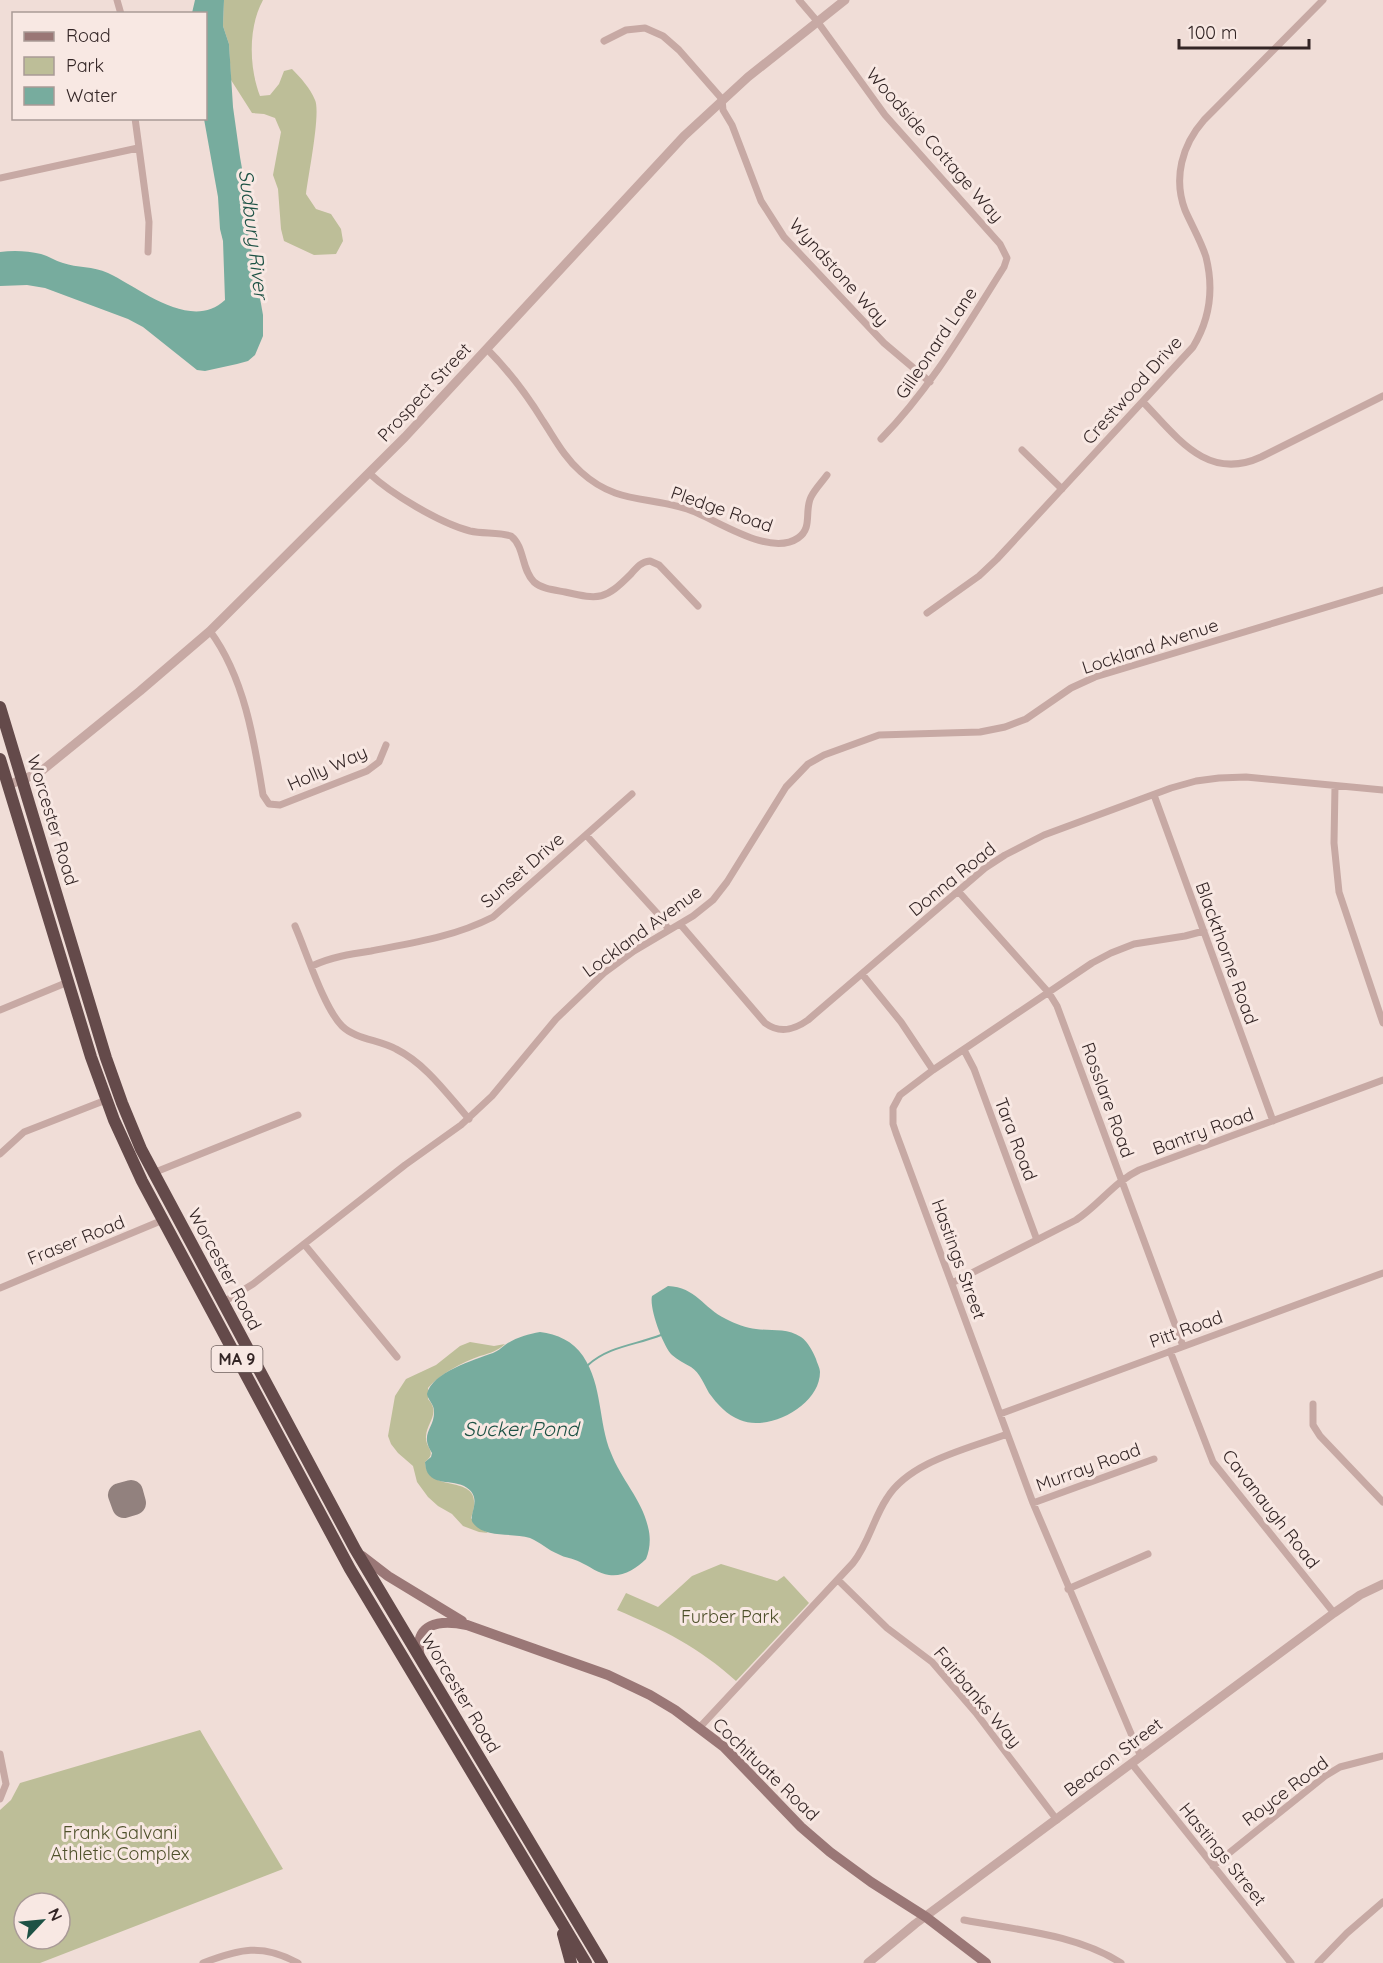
<svg xmlns="http://www.w3.org/2000/svg" width="1383" height="1963" viewBox="0 0 1383 1963" font-family="Quicksand,sans-serif">
  <style>
    .green { fill: #bdbe98; fill-rule: evenodd }
    .water { fill: #77ac9e }
    .lines { fill: none; stroke-linecap: round; stroke-linejoin: round }
    .stream { stroke: #77ac9e; stroke-width: 2 }
    .taxiway { stroke: #92817e; stroke-width: 24 }
    .minor { stroke: #c7a9a4; stroke-width: 7 }
    .tertiary { stroke: #c7a9a4; stroke-width: 9 }
    .secondary { stroke: #9a7776; stroke-width: 10 }
    .trunk { stroke: #644a4a; stroke-width: 12 }
    .labels { text-anchor: middle; dominant-baseline: central; stroke-width: 6; stroke-linejoin: round; paint-order: stroke }
    .shield { fill: #f8e8e3; stroke: #6e605e; stroke-width: 1.5 }
    .shield-label { font-size: 16px; font-weight: bold; fill: #332525 }
    .street-label { font-size: 18px; fill: #332525; stroke: #f8e8e3 }
    .park-label { font-size: 18px; fill: #4e502a; stroke: #f8e8e3 }
    .water-label { font-size: 20px; font-style: italic; fill: #1d5245; stroke: #f8e8e3 }
  </style>
  <rect width="100%" height="100%" fill="#f0ddd7"/>
  <path class="green" d="M224,0H263C248,27 249,68 260,96L270,95L279,84L284,71L292,69C301,78 310,88 315,100C321,113 308,176 306,194L316,209L331,214L341,229L343,241L336,254L314,255L284,241L281,229L278,189L273,175L281,132L275,118L264,114L252,113L231,80L229,44L223,26Z
    M470,1342L494,1346L505,1344C497,1351 491,1353 480,1356C463,1362 440,1374 428,1388V1399C441,1413 427,1422 426,1436C425,1449 438,1451 425,1462C427,1498 489,1468 471,1518L478,1527L488,1533L479,1532L463,1526L452,1514L438,1506L428,1497L417,1482L413,1466L398,1453L391,1444L388,1436L395,1396L406,1379L436,1365L460,1346Z
    M721,1564L777,1581L784,1576L809,1603L736,1681C700,1648 662,1629 617,1610L626,1593L658,1607L692,1576Z
    M200,1730L283,1869L40,1963H0V1810L11,1800L20,1783ZM24,1903H60V1939H24Z"/>
  <path class="water" d="M195,0H224L223,26L229,44L233,107L240,157L244,180L252,200L246,220L263,315V336L255,355L248,361L237,364L205,371L197,370L143,327L128,319L45,288L27,285L0,286V252C14,250 28,251 41,254C49,256 55,261 63,263C77,268 93,266 108,273C140,288 191,332 225,300L223,241L220,229L218,197L204,119L206,14L192,13Z
    M668,1286C696,1287 703,1308 726,1319C735,1324 747,1328 756,1329C771,1331 787,1328 801,1337C808,1342 813,1352 816,1359C817,1363 820,1368 820,1372C820,1406 768,1432 740,1420C727,1415 717,1404 709,1393C704,1384 700,1373 691,1367C684,1363 678,1360 672,1355C663,1346 649,1308 652,1296Z
    M540,1332C557,1334 573,1341 583,1356C603,1386 598,1422 611,1453C621,1479 642,1500 648,1527C651,1538 650,1549 646,1559C636,1569 623,1577 609,1575C599,1574 589,1566 580,1562C573,1558 565,1558 558,1554C548,1550 540,1542 530,1538C512,1532 485,1539 473,1523C467,1515 485,1497 464,1486C449,1479 426,1487 425,1462L431,1457L432,1453C419,1433 435,1429 434,1411C434,1404 428,1400 427,1394C432,1372 474,1360 493,1353C498,1351 501,1348 505,1345C515,1338 528,1334 540,1332Z"/>
  <g class="lines">
    <path class="stream" d="M588,1365C609,1346 636,1345 661,1335"/>
    <path class="taxiway" d="M131,1492L134,1503L124,1506L120,1495Z"/>
    <path class="minor" d="M117,0L121,14
      M799,0L817,21L885,115L1000,244L1007,258L1004,267C966,327 931,388 881,439
      M604,41L626,30L645,28L663,36L679,50L722,99L723,110L732,125L761,201L784,237L884,343L930,382
      M135,118L149,222L148,252
      M0,178L138,148
      M487,349C509,371 527,395 543,421C555,439 564,457 581,472C616,504 647,496 687,509C715,518 769,558 798,538C813,528 804,511 811,497C815,489 822,482 827,475
      M1143,402C1177,437 1207,482 1261,457L1383,396
      M1022,450L1062,489
      M369,473C391,494 440,523 470,531C483,534 498,532 511,536C525,547 521,569 534,582C542,589 554,590 565,592C600,600 605,600 631,574C637,567 641,562 650,561L659,565L698,606
      M927,613L979,576L997,559L1193,347C1210,319 1214,289 1206,257C1201,241 1192,226 1185,210C1173,178 1182,145 1204,120L1323,0
      M210,631C244,677 254,739 263,795L269,804L280,805L367,771L379,762L386,745
      M1335,786L1334,843L1339,892L1383,1023
      M1154,795L1273,1121
      M586,835L657,913L669,930
      M958,891L1049,993L1057,1006L1183,1346
      M680,924L765,1023C780,1034 794,1030 808,1020L985,868L1005,855L1044,835L1171,788L1196,781L1219,778L1246,777L1383,790
      M295,926C306,951 324,1008 342,1026C355,1039 380,1040 396,1049C426,1064 447,1094 469,1119
      M312,966C331,957 351,954 371,951C412,943 454,937 493,917L632,794
      M862,974L901,1022L933,1070
      M0,1010L68,982
      M964,1050L974,1069L1037,1240
      M0,1154L24,1132L106,1100
      M153,1173L298,1115
      M304,1244L397,1357
      M952,1283L1076,1220C1099,1205 1114,1182 1139,1170L1383,1080
      M0,1288L163,1220
      M222,1303L253,1284L405,1165L461,1125L492,1096L556,1019L604,973L634,951L693,916L713,900L727,882L786,787L808,764L824,755L879,735L980,732L1005,727L1026,719L1071,688L1095,677L1383,590
      M1170,1351L1213,1462L1334,1613
      M1313,1404V1425L1320,1436L1383,1502
      M1000,1414L1383,1273
      M1033,1503L1154,1459
      M838,1580L887,1628L932,1662L976,1713L1057,1820
      M1068,1589L1148,1554
      M700,1727L853,1563C869,1543 873,1519 887,1498C910,1461 968,1449 1007,1434
      M0,1754L6,1784L0,1799
      M1141,1757L1033,1503L896,1133L893,1124V1108L900,1095L933,1070L1092,963L1111,953L1134,944L1185,936L1204,931
      M1132,1764L1291,1963
      M1213,1866L1325,1776L1340,1767L1383,1756
      M964,1920C1016,1930 1076,1934 1121,1963
      M203,1963C239,1949 262,1943 298,1963
      M1318,1963L1347,1933L1383,1902"/>
    <path class="tertiary" d="M8,785L39,773L140,691L210,631L405,437L684,136L748,77L845,0
      M868,1963L915,1924L1334,1613L1360,1595L1383,1584"/>
    <path class="secondary" d="M362,1556L388,1576L462,1621
      M420,1658C413,1623 439,1619 467,1625L608,1675L650,1695L675,1710L724,1747L801,1827L830,1852L871,1882L926,1917L986,1963"/>
    <path class="trunk" d="M0,707L106,1058L122,1103L141,1149L355,1549L602,1963
      M0,759L91,1057L114,1120L142,1181L350,1569L586,1963
      M563,1934L571,1963"/>
  </g>
  <g class="labels">
    <rect class="shield" x="211.5" y="1346" width="51" height="26" rx="4.5"/>
    <g class="shield-label">
      <text x="237" y="1359">MA 9</text>
    </g>
    <g class="street-label">
      <text transform="translate(935 145) rotate(49)">Woodside Cottage Way</text>
      <text transform="translate(839 272) rotate(48)">Wyndstone Way</text>
      <text transform="translate(936 343) rotate(-56)">Gilleonard Lane</text>
      <text transform="translate(1132 390) rotate(-48)">Crestwood Drive</text>
      <text transform="translate(424 392) rotate(-47)">Prospect Street</text>
      <text transform="translate(722 509) rotate(19)">Pledge Road</text>
      <text transform="translate(1150 646) rotate(-18)">Lockland Avenue</text>
      <text transform="translate(327 768) rotate(-24)">Holly Way</text>
      <text transform="translate(53 820) rotate(73)">Worcester Road</text>
      <text transform="translate(522 870) rotate(-41)">Sunset Drive</text>
      <text transform="translate(952 879) rotate(-39)">Donna Road</text>
      <text transform="translate(642 931) rotate(-36)">Lockland Avenue</text>
      <text transform="translate(1227 953) rotate(70)">Blackthorne Road</text>
      <text transform="translate(1108 1100) rotate(70)">Rosslare Road</text>
      <text transform="translate(1203 1131) rotate(-20)">Bantry Road</text>
      <text transform="translate(1016 1139) rotate(69)">Tara Road</text>
      <text transform="translate(76 1240) rotate(-22)">Fraser Road</text>
      <text transform="translate(959 1259) rotate(70)">Hastings Street</text>
      <text transform="translate(225 1269) rotate(62)">Worcester Road</text>
      <text transform="translate(1186 1329) rotate(-20)">Pitt Road</text>
      <text transform="translate(1088 1467) rotate(-20)">Murray Road</text>
      <text transform="translate(1271 1509) rotate(52)">Cavanaugh Road</text>
      <text transform="translate(461 1693) rotate(59)">Worcester Road</text>
      <text transform="translate(978 1697) rotate(50)">Fairbanks Way</text>
      <text transform="translate(1113 1757) rotate(-37)">Beacon Street</text>
      <text transform="translate(766 1769) rotate(44)">Cochituate Road</text>
      <text transform="translate(1285 1791) rotate(-37)">Royce Road</text>
      <text transform="translate(1223 1854) rotate(51)">Hastings Street</text>
    </g>
    <g class="park-label">
      <text x="730" y="1616">Furber Park</text>
      <text x="120" y="1832">Frank Galvani<tspan x="120" dy="21">Athletic Complex</tspan></text>
    </g>
    <g class="water-label">
      <text transform="translate(254 234) rotate(83)">Sudbury River</text>
      <text x="521" y="1428">Sucker Pond</text>
    </g>
  </g>
  <rect x="12" y="12" width="195" height="108" fill="#f8e8e3" stroke="#a99a97" stroke-width="1.5"/>
  <rect x="24" y="32" width="30" height="9" fill="#9a7776" stroke="#a99a97" stroke-width="1.5"/>
  <text x="66" y="42" font-size="18" fill="#332525">Road</text>
  <rect x="24" y="57" width="30" height="18" fill="#bdbe98" stroke="#a99a97" stroke-width="1.5"/>
  <text x="66" y="72" font-size="18" fill="#332525">Park</text>
  <rect x="24" y="87" width="30" height="18" fill="#77ac9e" stroke="#a99a97" stroke-width="1.5"/>
  <text x="66" y="102" font-size="18" fill="#332525">Water</text>
  <g transform="translate(42 1921) rotate(64)"><circle r="28" fill="#f8e8e3" stroke="#a99a97" stroke-width="1.5"/>
  <path d="M0-4.5L10 22L0 15L-10 22Z" fill="#1d5245"/>
  <text y="-9" font-size="16" font-weight="bold" text-anchor="middle" fill="#332525">N</text>
  </g>
  <path d="M1179 39v9h130v-9" fill="none" stroke="#332525" stroke-width="3"/>
  <text x="1188" y="39" font-size="18" fill="#332525" stroke="#f8e8e3" stroke-width="4.5" paint-order="stroke">100 m</text>
</svg>
